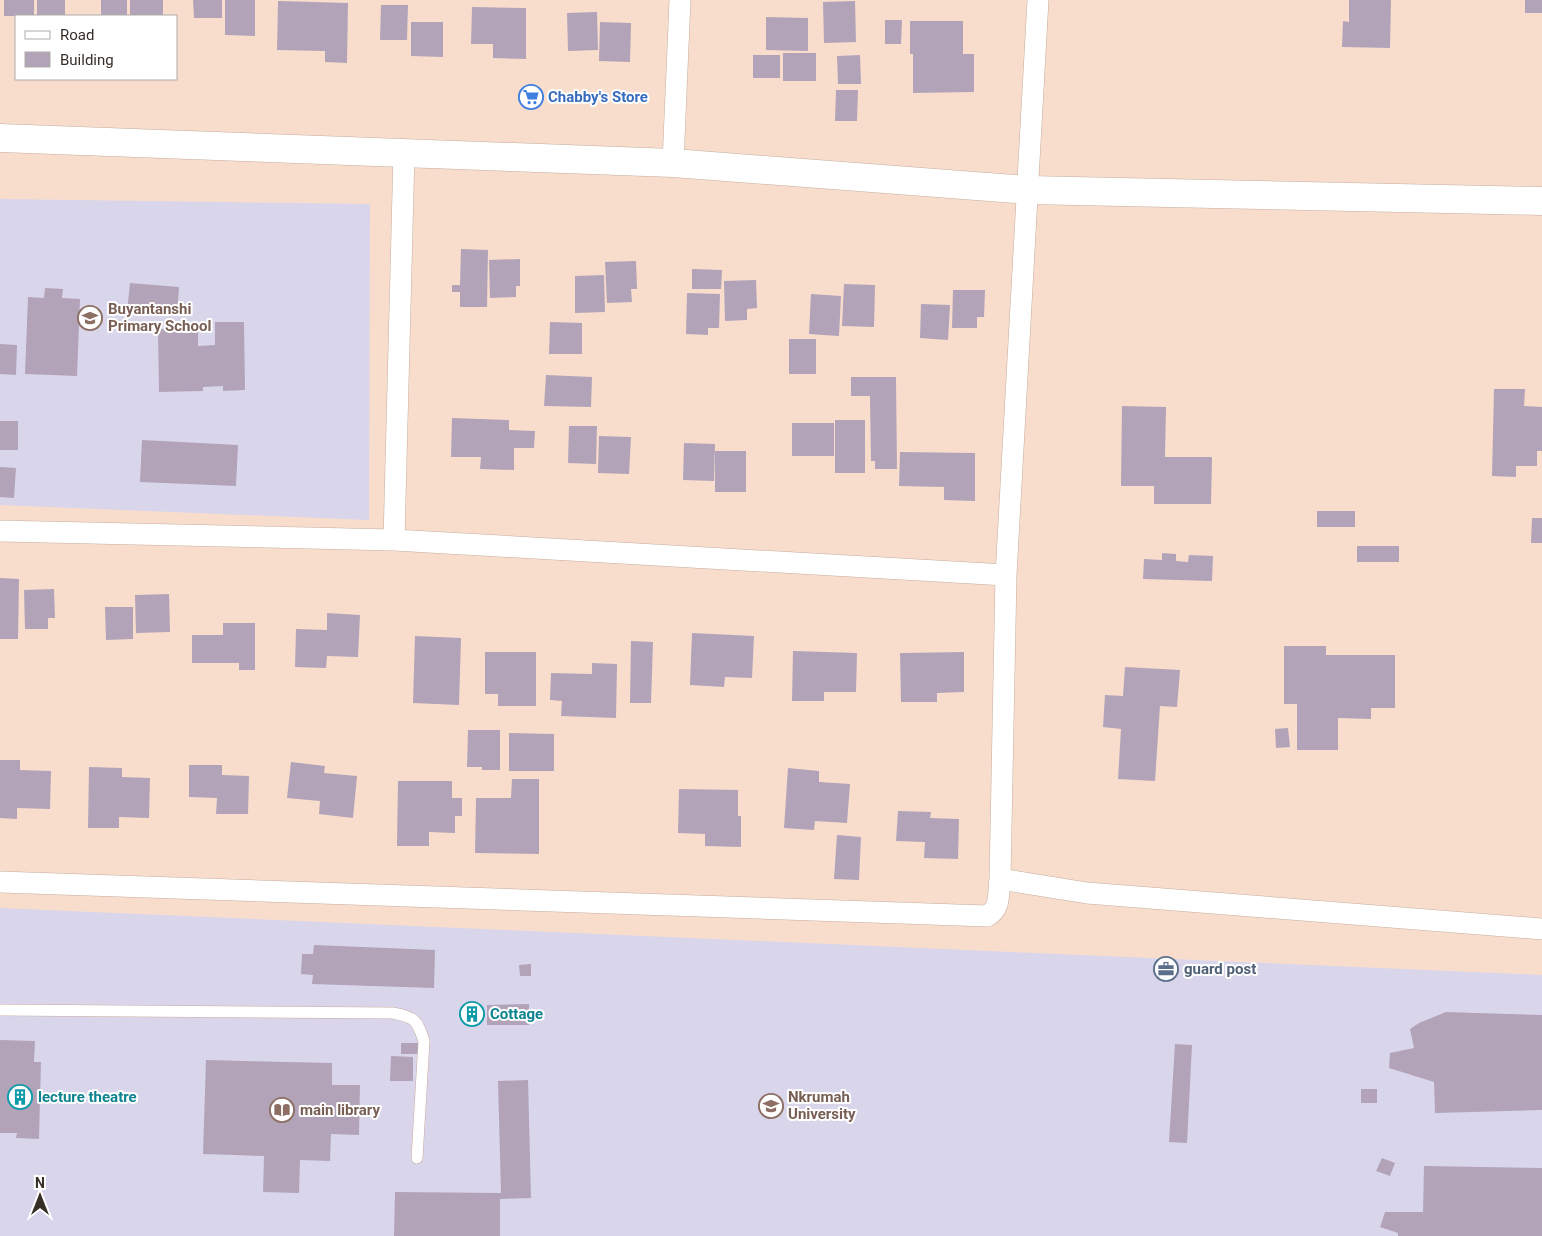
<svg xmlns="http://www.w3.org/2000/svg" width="1542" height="1236" viewBox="0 0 1542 1236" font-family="Roboto,sans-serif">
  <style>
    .education { fill: #d9d6ec }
    .building { fill: #b2a3b9 }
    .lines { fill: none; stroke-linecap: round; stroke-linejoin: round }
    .service-casing { stroke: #c6ad9d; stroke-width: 12 }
    .minor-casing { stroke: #c6ad9d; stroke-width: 22 }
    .tertiary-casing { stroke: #c6ad9d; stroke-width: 29 }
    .service { stroke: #fff; stroke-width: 11 }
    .minor { stroke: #fff; stroke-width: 21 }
    .tertiary { stroke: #fff; stroke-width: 28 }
    .labels { text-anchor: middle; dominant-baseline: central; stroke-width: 4; stroke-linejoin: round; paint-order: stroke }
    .shop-label { font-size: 15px; font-weight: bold; fill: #366cbe; stroke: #fff; text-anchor: start }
    .education-label { font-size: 15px; font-weight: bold; fill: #785e54; stroke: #fff; text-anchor: start }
    .service-label { font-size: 15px; font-weight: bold; fill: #4e5e75; stroke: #fff; text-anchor: start }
    .culture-label { font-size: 15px; font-weight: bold; fill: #0d838f; stroke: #fff; text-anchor: start }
  </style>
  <rect width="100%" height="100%" fill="#f8ddcd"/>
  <path class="education" d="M0,199L370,204L369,520L0,505Z
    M0,908L1542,975V1236H0Z"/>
  <path class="building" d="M4,0H34V16H4Z
    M37,0H65V16H37Z
    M101,0H127V16H101Z
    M130,0H163V16H130Z
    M193,0H222V18H194Z
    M225,0H255V36L225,35Z
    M1349,0H1391L1390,48L1342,47L1343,21L1349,22Z
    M1525,0H1542V13H1525Z
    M278,1L348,3L347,63L325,62V51L277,50Z
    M855,1L856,42L824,43L823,2Z
    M381,5H408L407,40H380Z
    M472,7L526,8V59L493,58V44H471Z
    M597,12L598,50L568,51L567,13Z
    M766,17L808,18V51L766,50Z
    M885,20H902L901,44H885Z
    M910,21H963V54H974V92L913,93V54H910Z
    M411,22H443V57L411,56Z
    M600,22L631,23L630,62L599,61Z
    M783,53H816V81H783Z
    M753,55H780V78H753Z
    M860,55L861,84H838L837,56Z
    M836,90H858L857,121H835Z
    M461,249L488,250L487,307H460V292H452V285H460Z
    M520,259V286H516V297L490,298L489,260Z
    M636,261L637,289H631L632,302L607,303L605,262Z
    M692,269L722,270L721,289H692Z
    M604,275L605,312L575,313V276Z
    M756,280L757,308L747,309V320L725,321L724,281Z
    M130,283L179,287L177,316L127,312Z
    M844,284L875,285L874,327L842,326Z
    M45,288L63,289L62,298L80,299L77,376L25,374L28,297L44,298Z
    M953,290H985L984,317H977V328H952Z
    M687,293L720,294L719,328H708V335L686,334Z
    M811,294L841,296L839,336L809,334Z
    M921,304L950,305L948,340L920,338Z
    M215,322H244L245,390L223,391V386L203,387V391L159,392L158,329L198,328V346L215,345Z
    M550,322L582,323V354H549Z
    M789,339H816V374H789Z
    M0,344L17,345L16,375L0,374Z
    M546,375L592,377L591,407L544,406Z
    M851,377H896L897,469H875V461H871L870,396H851Z
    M1494,389H1525L1524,406L1542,407V451H1537V466H1516V477L1492,476Z
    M1122,406L1166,407L1165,457H1212L1211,504H1154V486H1121Z
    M452,418L509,420V430L535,431L534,448H514V470L480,469L481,457H451Z
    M835,420H865V473H835Z
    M0,421H18V450H0Z
    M792,423H834V456H792Z
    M569,426H597L596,464L568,463Z
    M599,436L631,437L629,474L598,473Z
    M142,440L238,445L236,486L140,482Z
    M684,443L715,444L714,481L683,480Z
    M715,451H746V492H715Z
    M900,452L975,453V501L944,500V487L899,486Z
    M0,467L16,468L14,498L0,497Z
    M1317,511H1355V527H1317Z
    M1532,518H1542V543H1531Z
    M1357,546H1399V562H1357Z
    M1162,553L1176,554V561L1188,562L1189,555L1213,556L1212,581L1143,579L1144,559L1162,560Z
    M0,578L19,579L18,639H0Z
    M54,589L55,618H48V629H25L24,590Z
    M169,594L170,632L136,633L135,595Z
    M105,607H133V639L106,640Z
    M327,613L360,615L358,657L327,656L326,668L295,667L296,629L327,630Z
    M223,623H255V670H239V663H192V635H223Z
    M692,633L754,636L752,678L725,677L724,687L690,685Z
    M415,636L461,638L459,705L413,703Z
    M631,641L653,642L651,703H630Z
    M1284,646H1326V655H1395V708H1371V719L1338,718V750H1297V704H1284Z
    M793,651L857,653L856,692H824V701H792Z
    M485,652H536V706H498V694H485Z
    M964,652V692L937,693V702H901L900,653Z
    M592,663L617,664L616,718L561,716L562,701L550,700L551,673L592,674Z
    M1125,667L1180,670L1177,707L1160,706L1155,781L1118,779L1121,729L1103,727L1105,695L1123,696Z
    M1288,728L1290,747L1276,748L1275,729Z
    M468,730H500V770H482V767H467Z
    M509,733L554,734V771H509Z
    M0,760H20V770L51,771L50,809L17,808V819L0,818Z
    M291,762L325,766L324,773L357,776L353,818L319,814L320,801L287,798Z
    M189,765H222V775L249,776L248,814H216L217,798L189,797Z
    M89,767L122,768V777L150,778L149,818L119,817V828H88Z
    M788,768L819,771V782L850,784L847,823L815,821L814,830L784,828Z
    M512,779H539V854L475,853L476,798H511Z
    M398,781H452V798H462V816H455V833L429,832V846H397Z
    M679,789L738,790V816H741V847L705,846V834L678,833Z
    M898,811L931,812L930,818L959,819L958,859L924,858L925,842L896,841Z
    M837,835L861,837L859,880L834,879Z
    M314,945L435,950L434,988L312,984L313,975L301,974L302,954H313Z
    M1158,959H1174V978H1158Z
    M531,964V976H520L519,965Z
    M529,1004V1025H487V1005Z
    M464,1005H481V1023H464Z
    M1446,1012L1542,1015V1110L1435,1113L1434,1082L1389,1068L1390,1053L1414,1048L1410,1029L1419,1023Z
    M0,1040L35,1041L34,1062H41L39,1139L16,1138L17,1133H0Z
    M401,1043H419V1054H401Z
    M1175,1044L1192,1045L1187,1143L1169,1142Z
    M391,1056L413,1057V1081H390Z
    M206,1060L332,1063V1085H360L359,1135L331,1134L330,1161L300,1160L299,1193L263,1192L264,1156L203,1154Z
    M528,1080L531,1198L500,1199V1236H394L395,1192L501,1193L498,1081Z
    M1361,1089H1377V1103H1361Z
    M1382,1158L1395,1163L1390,1176L1376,1171Z
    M1424,1166L1542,1168V1236H1398V1233L1380,1227L1385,1212H1423Z"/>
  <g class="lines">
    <defs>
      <path id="service" d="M0,1010L393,1013C415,1017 417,1020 424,1041L417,1158"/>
      <path id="minor" d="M673,163L680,0
        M0,531L394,540L1006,575
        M394,540L404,153
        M1000,879L1087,893L1542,929
        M0,882L987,916C1001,909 998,894 1000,879L1006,575L1038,0"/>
      <path id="tertiary" d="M0,138L673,163L1028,190L1542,201"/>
    </defs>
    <use href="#service" class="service-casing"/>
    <use href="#minor" class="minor-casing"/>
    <use href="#tertiary" class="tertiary-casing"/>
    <use href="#service" class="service"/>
    <use href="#minor" class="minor"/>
    <use href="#tertiary" class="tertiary"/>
  </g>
  <defs>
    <symbol id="supermarket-ring" viewBox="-11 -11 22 22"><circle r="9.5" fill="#fff" stroke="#3f7fe0" stroke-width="1.5"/><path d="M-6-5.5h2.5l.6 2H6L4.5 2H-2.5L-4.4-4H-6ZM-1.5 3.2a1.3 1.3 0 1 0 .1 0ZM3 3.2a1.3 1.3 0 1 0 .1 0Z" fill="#3f7fe0"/></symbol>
    <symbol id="school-ring" viewBox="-11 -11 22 22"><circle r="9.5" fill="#fff" stroke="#8d6e63" stroke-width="1.5"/><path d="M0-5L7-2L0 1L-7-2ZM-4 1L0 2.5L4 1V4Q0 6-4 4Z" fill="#8d6e63"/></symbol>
    <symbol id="office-ring" viewBox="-11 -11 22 22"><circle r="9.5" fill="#fff" stroke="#5c6f8a" stroke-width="1.5"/><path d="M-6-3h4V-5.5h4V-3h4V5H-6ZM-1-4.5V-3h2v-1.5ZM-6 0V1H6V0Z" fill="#5c6f8a"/></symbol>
    <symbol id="building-ring" viewBox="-11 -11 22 22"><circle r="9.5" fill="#fff" stroke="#0f9aa8" stroke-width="1.5"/><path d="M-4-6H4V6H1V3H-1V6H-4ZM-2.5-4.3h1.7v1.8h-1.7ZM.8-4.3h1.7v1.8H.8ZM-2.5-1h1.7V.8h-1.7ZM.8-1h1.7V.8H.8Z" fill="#0f9aa8"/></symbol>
    <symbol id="university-ring" viewBox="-11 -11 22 22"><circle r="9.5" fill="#fff" stroke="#8d6e63" stroke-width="1.5"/><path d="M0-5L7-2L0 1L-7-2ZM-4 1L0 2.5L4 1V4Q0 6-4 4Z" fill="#8d6e63"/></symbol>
    <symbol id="library-ring" viewBox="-11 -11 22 22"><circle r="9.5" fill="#fff" stroke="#8d6e63" stroke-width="1.5"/><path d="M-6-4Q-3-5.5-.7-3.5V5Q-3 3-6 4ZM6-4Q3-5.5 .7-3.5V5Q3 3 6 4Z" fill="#8d6e63"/></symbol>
  </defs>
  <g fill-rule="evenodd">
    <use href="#supermarket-ring" x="517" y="83" width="28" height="28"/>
    <use href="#school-ring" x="76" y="304" width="28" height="28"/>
    <use href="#office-ring" x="1152" y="955" width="28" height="28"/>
    <use href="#building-ring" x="458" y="1000" width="28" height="28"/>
    <use href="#building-ring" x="6" y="1083" width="28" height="28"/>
    <use href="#university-ring" x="757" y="1092" width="28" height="28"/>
    <use href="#library-ring" x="268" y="1096" width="28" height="28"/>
  </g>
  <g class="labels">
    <g class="shop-label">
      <text x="548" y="97">Chabby's Store</text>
    </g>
    <g class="education-label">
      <text x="108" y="309">Buyantanshi<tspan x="108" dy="17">Primary School</tspan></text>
      <text x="788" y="1097">Nkrumah<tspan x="788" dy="17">University</tspan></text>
      <text x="300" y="1110">main library</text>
    </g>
    <g class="service-label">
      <text x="1184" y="969">guard post</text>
    </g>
    <g class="culture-label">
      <text x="490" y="1014">Cottage</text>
      <text x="38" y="1097">lecture theatre</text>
    </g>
  </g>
  <rect x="15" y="15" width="162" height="65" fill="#ffffff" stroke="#afaba9"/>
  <rect x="25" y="31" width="25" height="8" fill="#ffffff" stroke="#afaba9"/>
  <text x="60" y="40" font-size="15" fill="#382e28">Road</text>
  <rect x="25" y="52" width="25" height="15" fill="#b2a3b9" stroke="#afaba9"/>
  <text x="60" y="65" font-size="15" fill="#382e28">Building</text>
  <g transform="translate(40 1196)" stroke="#ffffff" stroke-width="4" paint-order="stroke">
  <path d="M0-4L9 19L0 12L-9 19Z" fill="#382e28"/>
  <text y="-8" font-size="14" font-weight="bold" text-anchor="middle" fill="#382e28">N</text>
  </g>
</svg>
